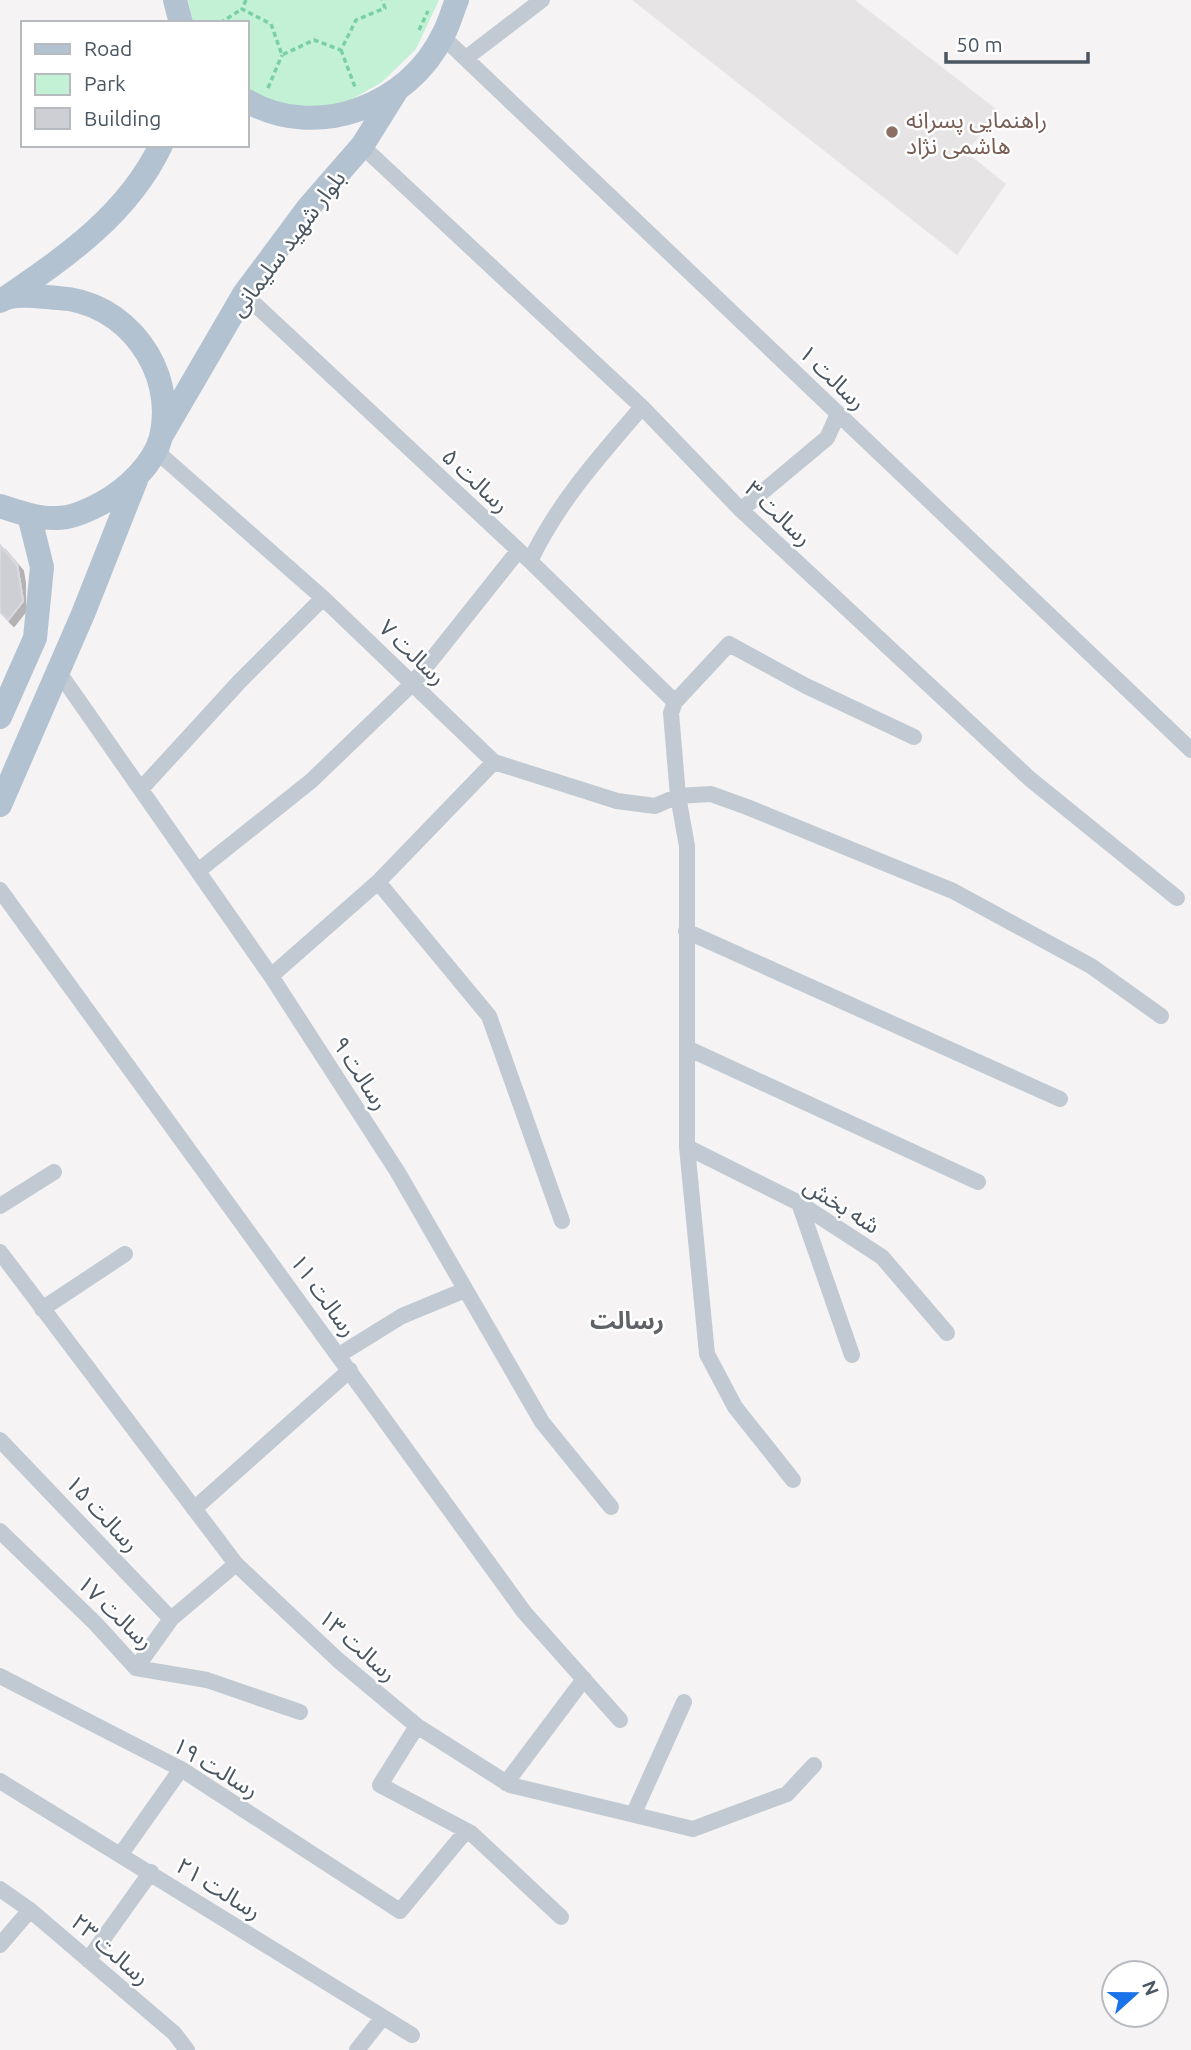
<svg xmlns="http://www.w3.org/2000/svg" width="1191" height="2050" viewBox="0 0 1191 2050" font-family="Ubuntu,'Noto Sans Arabic',sans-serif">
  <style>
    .education { fill: #e6e4e5 }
    .green { fill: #c3f1d5 }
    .building { fill: #cdcfd5; stroke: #d7d9de; stroke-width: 2; filter: url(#shadow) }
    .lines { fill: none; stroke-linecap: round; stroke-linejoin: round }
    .path { stroke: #7ad0a6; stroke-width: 3.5; stroke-dasharray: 5 3.5; stroke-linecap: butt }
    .minor { stroke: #c1cad2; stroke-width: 16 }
    .primary { stroke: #b3c2d1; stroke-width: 24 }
    .education-dot { fill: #8d6e63; stroke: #fff; stroke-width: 2.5 }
    .labels { text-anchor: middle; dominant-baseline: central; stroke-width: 5; stroke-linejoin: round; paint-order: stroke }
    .education-label { font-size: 23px; fill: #785e54; stroke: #fff; text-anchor: start }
    .street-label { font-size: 23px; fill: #4a5661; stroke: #fff }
    .neighbourhood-label { font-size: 24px; font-weight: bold; fill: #5f6368; stroke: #fff }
  </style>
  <defs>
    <filter id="shadow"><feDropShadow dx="6" dy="6" stdDeviation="0" flood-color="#0004"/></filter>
  </defs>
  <rect width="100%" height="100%" fill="#f5f3f3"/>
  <path class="education" d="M632,0H855L1000,112L966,152L1006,184L957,255Z"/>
  <path class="green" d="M188,0H439L416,49L382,82L351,100L301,111L247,94V23H193Z"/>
  <path class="building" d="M0,545L17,565L23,601L8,620L0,612Z"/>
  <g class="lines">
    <path class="path" d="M246,0L242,9L271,24L282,55L314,40L341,50L356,20L385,8L382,0
      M220,23L242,9
      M419,30L428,11
      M341,50L355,87
      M268,88L282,55"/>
    <path class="minor" d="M443,37L1191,750
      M466,58L542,0
      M362,146L642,407L741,510L1030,779L1177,898
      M244,294L530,561L675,702
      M155,450L323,598L494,762L617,801L655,806L678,796L711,794L747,807L953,891L1091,966L1161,1016
      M741,510L827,438L838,414
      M530,561C559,501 599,457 642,407
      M58,671L271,976L397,1171L542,1422L611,1507
      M141,789L240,681L323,598
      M198,871L311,781L413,683L518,551
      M378,882L489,1016L562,1221
      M0,890L524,1612L620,1720
      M686,931L1060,1099
      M271,976L378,882L494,762
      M687,1048L978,1182
      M687,1147L799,1203L882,1257L947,1333
      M799,1203L852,1355
      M0,1206L54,1172
      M0,1252L236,1564L338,1660L417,1726L510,1785L693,1829L787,1794L814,1765
      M42,1309L125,1254
      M339,1355L402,1316L465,1290
      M0,1440L171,1619
      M793,1480L735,1407L707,1354L687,1147V846L678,796L671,713L675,702L729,644L806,686L914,737
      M194,1509L350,1370
      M0,1531L96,1624L136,1668L207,1680L300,1712
      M136,1668L171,1619L236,1564
      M0,1676L181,1769L400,1911L466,1831
      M417,1726L380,1785L471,1833L561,1917
      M0,1781L412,2035
      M506,1783L584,1679
      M634,1813L684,1702
      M121,1854L181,1769
      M0,1889L30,1910L174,2033L187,2050
      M0,1945L30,1910
      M88,1960L151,1872
      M357,2050L383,2017"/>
    <path class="primary" d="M175,0L181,23
      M247,101C316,141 409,106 443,35C449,24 452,12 457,0
      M7,297C68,255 128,214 161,145
      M0,301C15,292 40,297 58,298C125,301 177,370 161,437C154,464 126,490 102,503C89,510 72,518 57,518C38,519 18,512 0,506
      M163,433L244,294L308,208L362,146L397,90
      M0,717L35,638L42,567L29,515
      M0,805L83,614L136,480"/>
  </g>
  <circle class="education-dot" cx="892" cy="132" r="7"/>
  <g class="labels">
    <g class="education-label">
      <text x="906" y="119">راهنمایی پسرانه<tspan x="906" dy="26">هاشمی نژاد</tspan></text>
    </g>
    <g class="street-label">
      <text transform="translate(287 243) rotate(-53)">بلوار شهید سلیمانی</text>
      <text transform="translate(833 377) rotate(44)">رسالت ۱</text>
      <text transform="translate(476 480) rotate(43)">رسالت ۵</text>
      <text transform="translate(779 513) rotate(44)">رسالت ۳</text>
      <text transform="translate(413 652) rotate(44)">رسالت ۷</text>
      <text transform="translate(361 1073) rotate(57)">رسالت ۹</text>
      <text transform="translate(842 1205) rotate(32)">شه بخش</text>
      <text transform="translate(324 1295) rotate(54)">رسالت ۱۱</text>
      <text transform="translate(103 1513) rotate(47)">رسالت ۱۵</text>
      <text transform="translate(116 1612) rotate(44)">رسالت ۱۷</text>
      <text transform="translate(358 1645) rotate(42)">رسالت ۱۳</text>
      <text transform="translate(216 1767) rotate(31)">رسالت ۱۹</text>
      <text transform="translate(219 1888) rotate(32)">رسالت ۲۱</text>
      <text transform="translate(111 1949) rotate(41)">رسالت ۲۳</text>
    </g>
    <g class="neighbourhood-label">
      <text x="627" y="1320">رسالت</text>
    </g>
  </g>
  <rect x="21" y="21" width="228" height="126" fill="#ffffff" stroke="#b7bbc0" stroke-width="2"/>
  <rect x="35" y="44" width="35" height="10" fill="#b3c2d1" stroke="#b7bbc0" stroke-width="2"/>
  <text x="84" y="56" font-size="21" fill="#4a5661">Road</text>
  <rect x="35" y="74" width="35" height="21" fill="#c3f1d5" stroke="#b7bbc0" stroke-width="2"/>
  <text x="84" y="91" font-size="21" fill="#4a5661">Park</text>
  <rect x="35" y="108" width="35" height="21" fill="#cdcfd5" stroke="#b7bbc0" stroke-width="2"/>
  <text x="84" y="126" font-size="21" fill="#4a5661">Building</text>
  <g transform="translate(1135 1994) rotate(69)"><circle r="33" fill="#ffffff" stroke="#b7bbc0" stroke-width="2"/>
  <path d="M0-5L12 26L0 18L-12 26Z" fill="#1a73e8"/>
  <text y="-10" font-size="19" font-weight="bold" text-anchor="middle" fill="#4a5661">N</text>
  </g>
  <path d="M946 52v10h142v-10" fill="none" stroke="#4a5661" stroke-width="3.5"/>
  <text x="956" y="52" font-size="21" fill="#4a5661" stroke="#ffffff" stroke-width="5" paint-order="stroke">50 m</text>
</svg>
